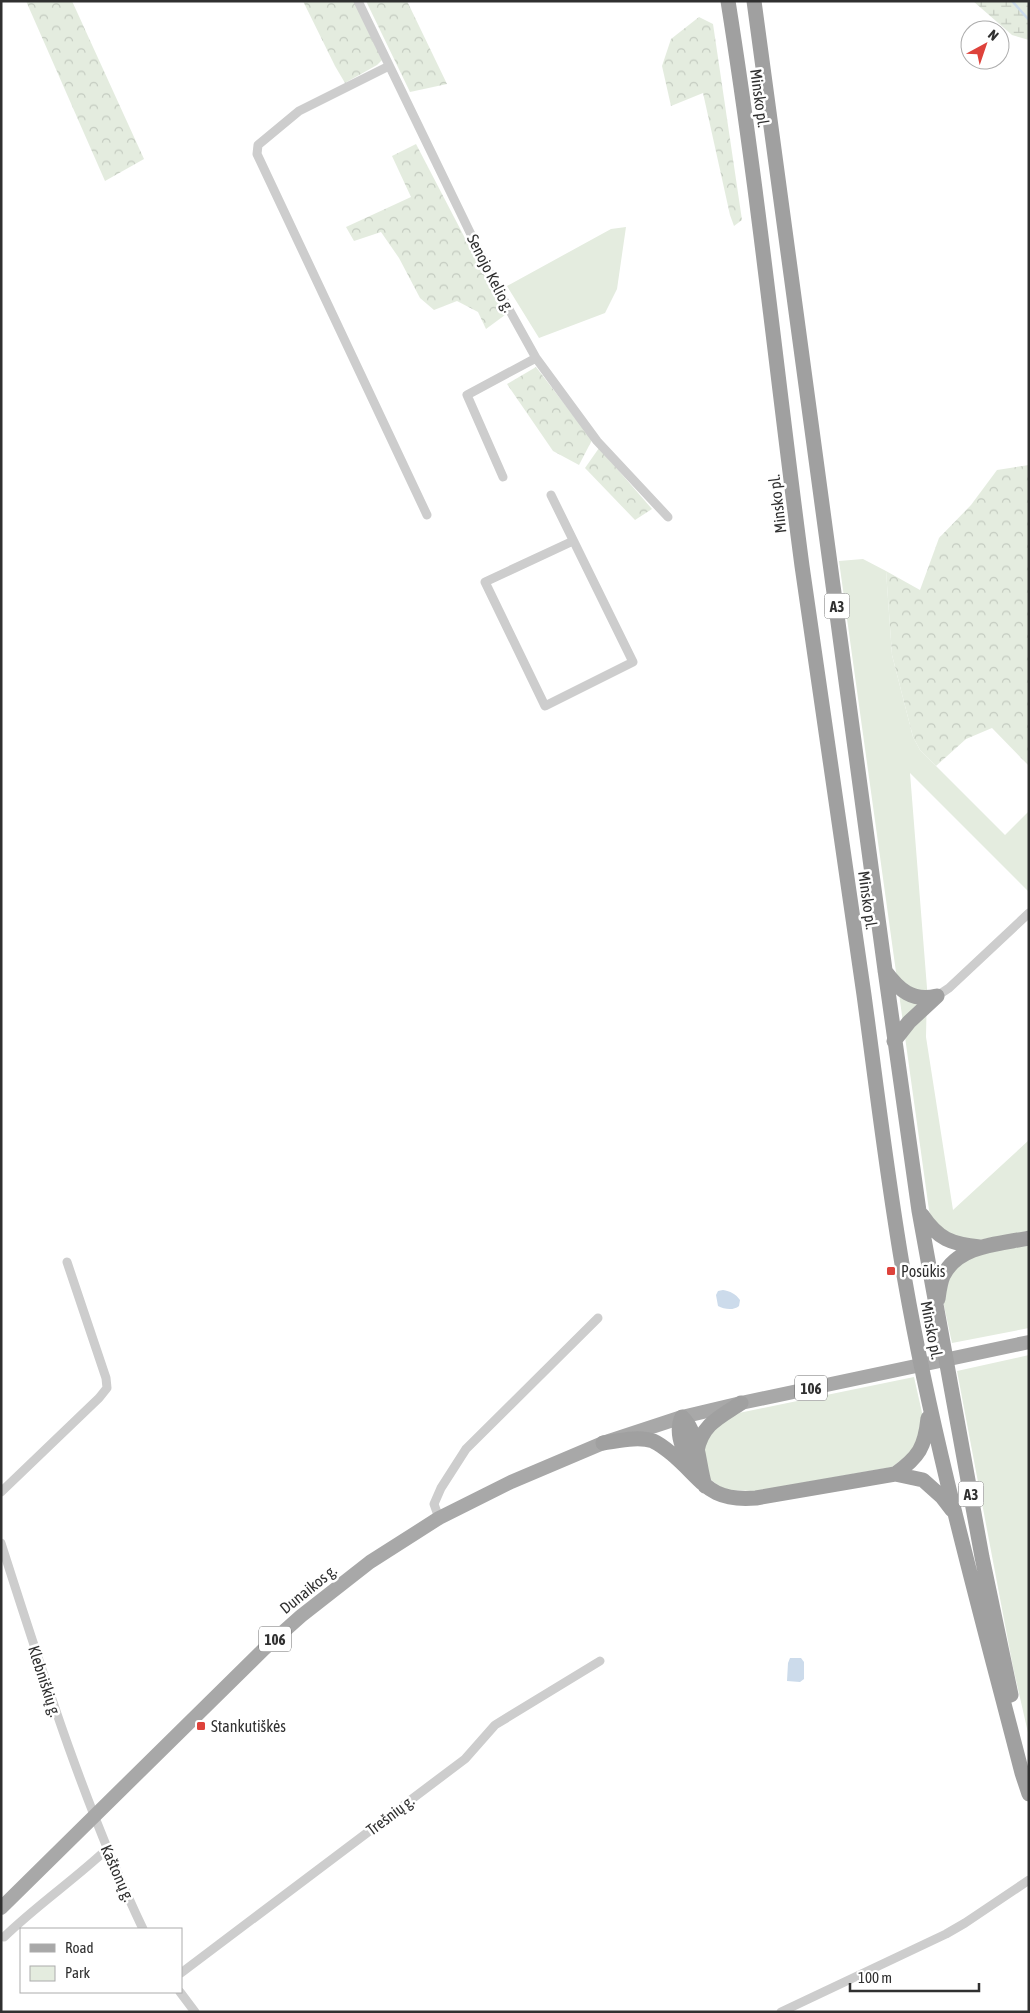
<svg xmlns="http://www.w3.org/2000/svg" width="1030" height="2013" viewBox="0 0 1030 2013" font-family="'Asap Condensed',sans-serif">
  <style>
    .green { fill: #e4ecdf }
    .forest { fill: url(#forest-crowns) }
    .wetland { fill: url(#wetland-marsh) }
    .water { fill: #ccdbeb }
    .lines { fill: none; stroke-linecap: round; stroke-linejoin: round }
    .stream { stroke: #ccdbeb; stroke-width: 2.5 }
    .minor { stroke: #cdcdcd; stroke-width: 9 }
    .primary { stroke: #a8a8a8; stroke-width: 14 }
    .trunk { stroke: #a0a0a0; stroke-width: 15 }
    .poi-dot { fill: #de423b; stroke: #fff; stroke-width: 2 }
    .labels { text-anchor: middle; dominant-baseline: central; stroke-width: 5; stroke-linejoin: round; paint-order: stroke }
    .shield { fill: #fff; stroke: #6e6e6e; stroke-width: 1 }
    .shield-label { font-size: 15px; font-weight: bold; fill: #303030 }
    .street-label { font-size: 16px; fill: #303030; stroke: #fff }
    .poi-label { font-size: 16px; fill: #303030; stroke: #fff; text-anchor: start }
  </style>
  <defs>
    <pattern id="forest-crowns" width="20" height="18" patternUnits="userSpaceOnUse" patternTransform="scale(1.25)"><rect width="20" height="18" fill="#e4ecdf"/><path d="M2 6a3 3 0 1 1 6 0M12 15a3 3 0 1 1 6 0" fill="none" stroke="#c4cbc0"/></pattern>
    <pattern id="wetland-marsh" width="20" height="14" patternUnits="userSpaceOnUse" patternTransform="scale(1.25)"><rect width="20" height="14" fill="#e4ecdf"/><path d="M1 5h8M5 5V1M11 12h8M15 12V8" fill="none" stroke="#c4cbc0"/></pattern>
  </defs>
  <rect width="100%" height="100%" fill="#fff"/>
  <path class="green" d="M626,227L617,289L605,313L539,338L507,286L611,229Z
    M863,559L886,571L892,655L913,737L920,750L1005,835L1029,811V892L910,773L927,988L926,1037L953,1210L1029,1140V1231L972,1241L951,1238L931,1216L929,1210L839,561Z
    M1029,1244V1328L952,1343L943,1301L951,1271L975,1255Z
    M1029,1355V1737L1013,1667L957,1371Z
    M914,1377L923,1417L918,1447L892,1467L756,1491L727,1490L719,1486L706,1476L701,1449L712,1426L734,1414Z"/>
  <path class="forest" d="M26,1H72L144,159L105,181Z
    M303,1H354L382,60L377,65L345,83L335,66Z
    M366,1H407L447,84L410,92Z
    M699,17L713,24L742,220L734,226L730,215L703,93L671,106L662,66L671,39Z
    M416,144L505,315L486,329L478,312L457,301L434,310L420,298L399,258L381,232L354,241L346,227L411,197L392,156Z
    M536,367L592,440L579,465L553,451L507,384Z
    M599,448L652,509L635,520L585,468Z
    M1029,465V766L992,728L966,739L936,766L920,750L913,737L892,655L886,571L920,590L939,538L971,505L997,470Z"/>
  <path class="wetland" d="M973,1H1029V40L1012,35Z"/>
  <path class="water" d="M723,1290C730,1291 736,1294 740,1300L739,1306C733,1311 724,1309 718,1306L716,1295L718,1291Z
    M790,1658H801L804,1662V1679L800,1682L787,1681L788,1663Z"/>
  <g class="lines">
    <path class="stream" d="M1012,1L1029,20"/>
    <path class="minor" d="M358,1L495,284L536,358L597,441L668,517
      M389,66L299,111L258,145L257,154L427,515
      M503,477L467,395L536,358
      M551,495L633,662L545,706L485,582L573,541
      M937,996L949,988L1029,913
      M1,1492L99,1398L107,1388L106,1378L67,1262
      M439,1518L434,1504L441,1488L466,1449L598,1318
      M1,1543C43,1674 84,1805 143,1929
      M4,1937C37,1905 74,1880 107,1849
      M181,1973L465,1759L495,1725L600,1661
      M180,1992L195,2012
      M781,2012L946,1934L965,1923L1029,1880"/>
    <path class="primary" d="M1,1908L264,1649L301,1616L370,1562L439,1518L511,1482L603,1443L682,1417L741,1403L1029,1342"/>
    <path class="trunk" d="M728,1C758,189 777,377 802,566C822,709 844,852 864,995C877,1090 888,1186 905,1281C934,1447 980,1610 1022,1773L1029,1794
      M754,1L885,970L919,1211L982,1557L1011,1695
      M885,971C899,990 912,1002 937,996
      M894,1041L909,1022L937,996
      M922,1215C938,1239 951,1244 980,1247
      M938,1299C939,1292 940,1283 943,1276C958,1245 999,1244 1029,1238
      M603,1443C618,1441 638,1436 653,1441C660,1444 666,1449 672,1454C704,1481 708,1502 756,1498L895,1474L923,1480L942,1497L952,1510
      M697,1451C702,1424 720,1417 741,1403
      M691,1468C685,1452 674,1434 682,1417C699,1433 698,1464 705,1486
      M895,1474C919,1457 925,1447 928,1418"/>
  </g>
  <g class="poi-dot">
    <rect x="886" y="1266" width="10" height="10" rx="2.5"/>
    <rect x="196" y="1721" width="10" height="10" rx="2.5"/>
  </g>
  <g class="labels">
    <g class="shield">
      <rect x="824.5" y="593.5" width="25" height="25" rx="4"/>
      <rect x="795" y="1375.5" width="32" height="25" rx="4"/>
      <rect x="958.5" y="1481.5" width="25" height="25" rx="4"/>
      <rect x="259" y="1626.5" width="32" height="25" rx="4"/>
    </g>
    <g class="shield-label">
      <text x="837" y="606">A3</text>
      <text x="811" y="1388">106</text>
      <text x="971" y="1494">A3</text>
      <text x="275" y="1639">106</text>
    </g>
    <g class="street-label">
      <text transform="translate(760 98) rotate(82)">Minsko pl.</text>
      <text transform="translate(491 273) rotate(63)">Senojo Kelio g.</text>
      <text transform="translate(777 504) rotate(-97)">Minsko pl.</text>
      <text transform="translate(868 900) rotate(82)">Minsko pl.</text>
      <text transform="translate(932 1330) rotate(79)">Minsko pl.</text>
      <text transform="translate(308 1589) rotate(-39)">Dunaikos g.</text>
      <text transform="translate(45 1681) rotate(72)">Klebniškių g.</text>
      <text transform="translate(390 1815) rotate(-37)">Trešnių g.</text>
      <text transform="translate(118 1873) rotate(66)">Kaštonų g.</text>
    </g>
    <g class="poi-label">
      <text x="901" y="1271">Posūkis</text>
      <text x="211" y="1726">Stankutiškės</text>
    </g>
  </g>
  <rect width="1030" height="2013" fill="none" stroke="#303030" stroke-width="5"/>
  <rect x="20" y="1928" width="162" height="65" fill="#ffffff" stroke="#acacac"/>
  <rect x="30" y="1944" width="25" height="8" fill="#a8a8a8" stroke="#acacac"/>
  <text x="65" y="1953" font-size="15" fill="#303030">Road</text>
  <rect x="30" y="1966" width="25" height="15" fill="#e4ecdf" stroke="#acacac"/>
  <text x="65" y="1978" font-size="15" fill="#303030">Park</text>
  <g transform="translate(985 45) rotate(40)"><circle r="24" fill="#ffffff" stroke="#acacac"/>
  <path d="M0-4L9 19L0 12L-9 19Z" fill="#de423b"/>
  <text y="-8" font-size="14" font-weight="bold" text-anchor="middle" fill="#303030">N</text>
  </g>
  <path d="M850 1983v8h129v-8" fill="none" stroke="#303030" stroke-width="2.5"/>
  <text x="858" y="1983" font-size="15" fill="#303030" stroke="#ffffff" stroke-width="4" paint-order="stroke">100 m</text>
</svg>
